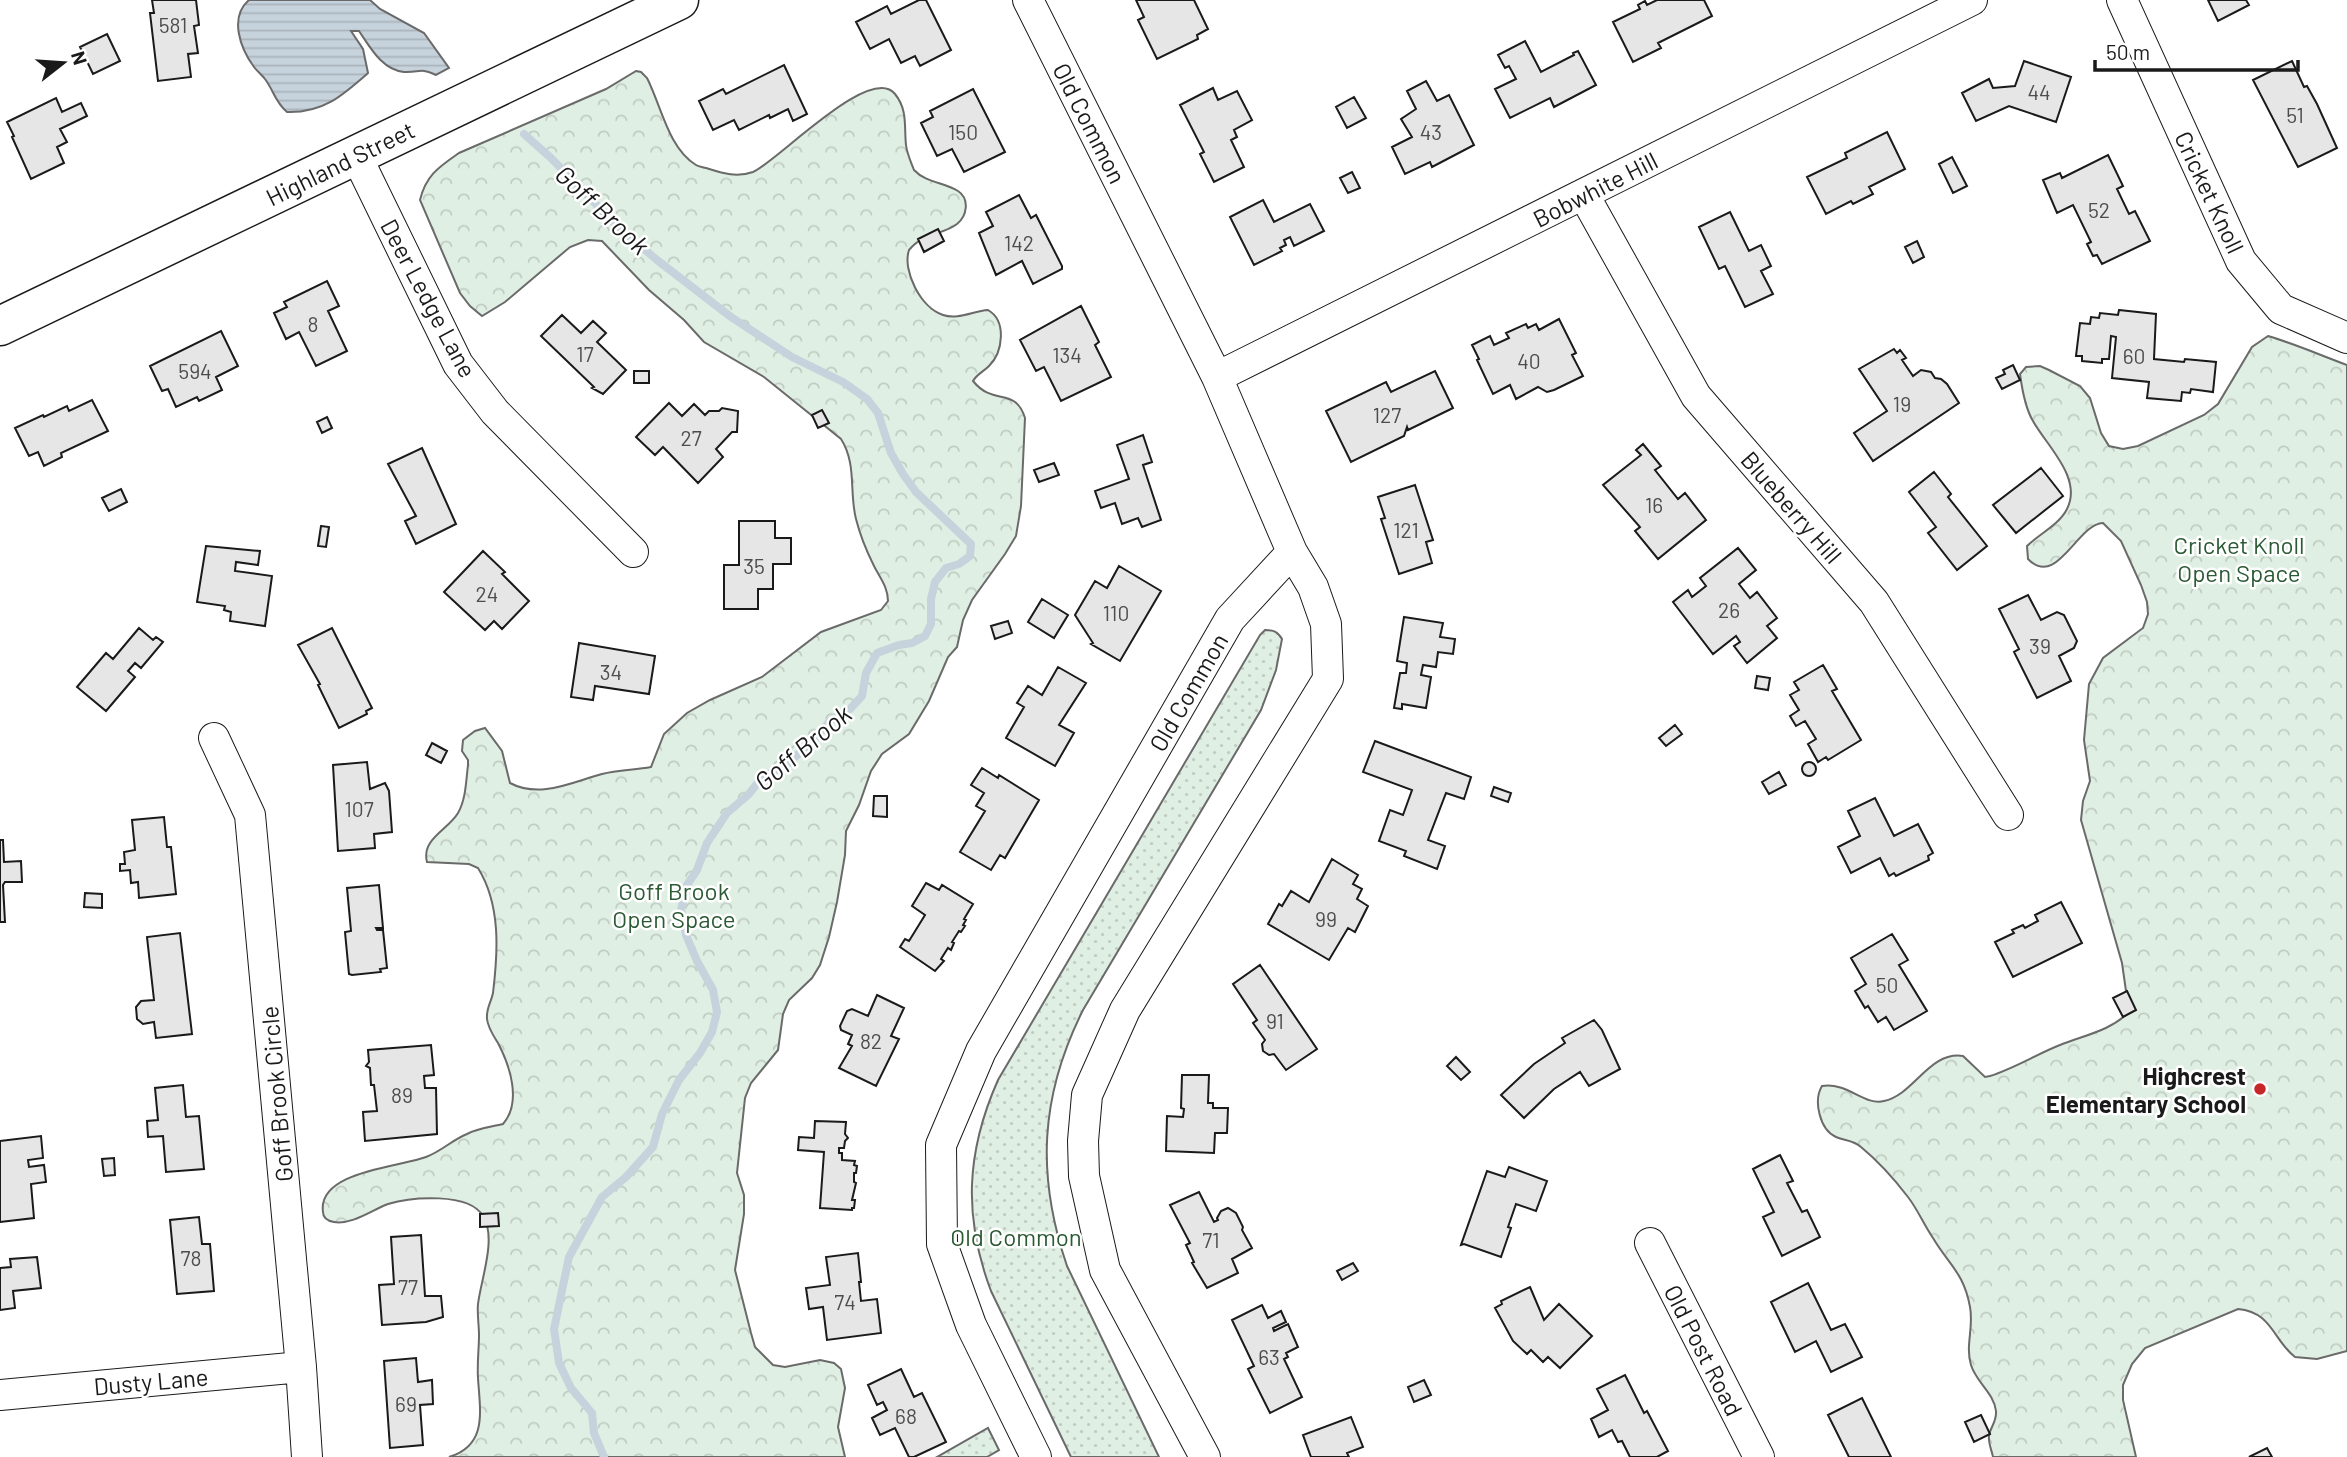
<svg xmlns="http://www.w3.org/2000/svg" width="2347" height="1457" viewBox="0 0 2347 1457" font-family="Barlow,sans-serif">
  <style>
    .green { fill: url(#green-dots); stroke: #6a6a6a; stroke-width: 2 }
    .forest { fill: url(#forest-crowns); stroke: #6a6a6a; stroke-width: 2 }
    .water { fill: url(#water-rules); stroke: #6a6a6a; stroke-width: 2 }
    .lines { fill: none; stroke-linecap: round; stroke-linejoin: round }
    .stream { stroke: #c6d2dc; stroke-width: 8 }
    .building { fill: #e6e6e6; stroke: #1a1a1a; stroke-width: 2 }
    .minor-casing { stroke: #1a1a1a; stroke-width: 32 }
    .major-casing { stroke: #1a1a1a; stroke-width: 41 }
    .minor { stroke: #fff; stroke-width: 30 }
    .major { stroke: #fff; stroke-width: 38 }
    .poi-dot { fill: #c62828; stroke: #fff; stroke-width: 2.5 }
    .labels { text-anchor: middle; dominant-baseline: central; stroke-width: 5; stroke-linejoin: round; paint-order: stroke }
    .number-label { font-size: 21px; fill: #4d4d4d }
    .street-label { font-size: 24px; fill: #1a1a1a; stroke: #fff }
    .park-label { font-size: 24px; fill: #2b5a34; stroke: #fff }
    .poi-label { font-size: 24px; font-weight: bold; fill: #1a1a1a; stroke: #fff; text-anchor: end }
    .water-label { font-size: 26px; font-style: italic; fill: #1a1a1a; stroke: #fff }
  </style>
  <defs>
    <pattern id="green-dots" width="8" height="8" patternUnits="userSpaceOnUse" patternTransform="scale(1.75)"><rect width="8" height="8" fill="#e0efe3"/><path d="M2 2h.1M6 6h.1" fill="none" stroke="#c0ccc2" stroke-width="1.8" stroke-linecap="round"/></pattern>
    <pattern id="forest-crowns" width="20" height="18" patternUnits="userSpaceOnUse" patternTransform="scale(1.75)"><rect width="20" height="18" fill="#e0efe3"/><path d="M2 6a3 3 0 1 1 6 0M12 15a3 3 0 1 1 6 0" fill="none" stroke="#c0ccc2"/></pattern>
    <pattern id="water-rules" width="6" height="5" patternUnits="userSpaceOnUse" patternTransform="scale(1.75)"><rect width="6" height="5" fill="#c6d2dc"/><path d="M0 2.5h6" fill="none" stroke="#aab4bc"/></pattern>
  </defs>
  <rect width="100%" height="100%" fill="#fff"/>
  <path class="green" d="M1265,630C1274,630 1278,632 1282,639L1276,670L1261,710L1083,1010C1040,1096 1036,1175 1067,1266L1159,1457H1071L991,1291C963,1217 966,1152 998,1080L1260,635Z
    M988,1428L999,1450L987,1457H937Z"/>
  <path class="forest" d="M636,71L641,72L647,78C661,105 668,148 696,165C699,167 703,167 706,168C722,173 736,178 753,172C777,162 870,63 895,94C908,110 904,127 906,145C907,154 911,162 914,170C926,183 944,182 958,191C970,199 967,216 957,224C943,235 924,232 909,250C902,271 921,308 943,315C958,320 973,311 988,310C1007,321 1003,352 989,366C983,372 977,374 973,381C994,407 1015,386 1025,418L1021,506L1016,536L1005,554L972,600L963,620L957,647L948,657L929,701L909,734L882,754L871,771L859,805L846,831L845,855L837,902L829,937L820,965L812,978L789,1000L783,1014L778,1050L751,1083L745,1098L737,1173L744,1195V1214L735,1270L751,1333L755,1347L773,1365L785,1367L820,1360L834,1363L841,1369L845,1388L838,1427L845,1457H449C488,1445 480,1411 478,1378C477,1363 479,1349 479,1335C479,1325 477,1314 478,1304C481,1279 497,1238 483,1216C469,1192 411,1197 388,1204C372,1210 352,1225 334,1222C328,1221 323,1218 323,1212C317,1171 400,1167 426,1157C442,1151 452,1140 467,1134C478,1128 491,1127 503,1124C522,1102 510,1066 498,1043C493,1035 488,1028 487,1019C486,1008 491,1003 493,993C498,952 501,905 478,868L469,864L427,862C421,839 448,830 458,813C466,799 466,781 468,765V760L462,751L463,740L475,731L485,728L502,751L510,783C540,799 572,782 602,774C618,770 635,770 651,767L664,734L687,713L710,700L762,677L821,632L881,610L888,601C888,587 880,578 874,566C867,552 860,535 856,519C849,492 857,464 841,439L764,377L704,342L684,320L649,290L602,241L588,240L570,247L505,302L482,316L470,306L460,293L420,200C426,175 439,167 459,153L606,89Z
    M2268,336C2295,344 2320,355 2347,365V1351L2317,1359L2295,1357C2273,1340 2272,1312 2238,1309L2145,1348L2132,1364L2123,1385V1400L2136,1457H1993C1992,1451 1988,1443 1989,1436C1990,1427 1997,1422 1996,1411C1994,1393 1976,1382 1971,1365C1965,1345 1974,1328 1970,1307C1964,1273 1949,1265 1933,1238C1924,1225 1918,1210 1908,1197C1895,1180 1878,1161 1861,1147C1853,1140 1845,1141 1836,1137C1820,1130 1813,1101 1822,1086C1848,1082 1864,1106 1884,1101C1914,1095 1929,1051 1963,1056L1985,1077L1990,1076C2015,1068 2037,1054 2060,1045C2085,1035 2110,1031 2129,1012L2122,963L2081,820L2083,801L2090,781L2084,740L2089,684L2103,658L2143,628L2148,614L2147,602L2141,585L2121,541L2103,523C2077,524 2057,589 2028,559L2027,546C2039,534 2059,525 2067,509C2083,478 2046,445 2033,421C2025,408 2022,389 2020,374L2026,367L2040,366L2049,370L2080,386L2090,398L2101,433L2109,446L2123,449L2138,446L2204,415L2218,404L2252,347Z"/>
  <path class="water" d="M249,0H370L380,9L424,33L449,68L436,75C419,67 420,73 404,72C382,70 370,47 359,31H351L363,49L368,73C342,96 323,113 287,112C275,102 274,91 265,79C262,75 257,71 254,67C240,48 229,17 249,0Z"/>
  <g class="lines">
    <path class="stream" d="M524,134L551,158L618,227L657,260L731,317L792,357L843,382L867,399L878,413L891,453L903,474L916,492L971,544L970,556L959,564L946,568L935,582L931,599V624L925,636L912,643L899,645L877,653L866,673L862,696L850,709L830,721L815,739L784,767L763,776L749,794L727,813L707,843L697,870L687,885L681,910L686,935L697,961L713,990L717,1012L712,1032L700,1053L679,1080L662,1114L653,1147L626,1177L602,1197L569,1257L554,1329L559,1363L571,1388L592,1413L594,1433L604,1457"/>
  </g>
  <path class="building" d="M152,0H196L199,25L194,26L198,53L188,54L191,77L158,81L150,13H154Z
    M919,0H926L951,50L920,66L915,56L901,63L889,39L870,49L856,22L887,6L891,14Z
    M1136,0H1194L1208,29L1197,35L1198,39L1157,59L1138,20L1144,17Z
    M1657,0H1704L1712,16L1658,43L1661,48L1633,62L1613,22L1640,9L1638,5L1645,1L1647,5Z
    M2208,0H2246L2249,5L2218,21Z
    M107,34L120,61L93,74L80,47Z
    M1525,41L1541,72L1574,55L1573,53L1578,51L1596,85L1554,107L1550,98L1510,118L1495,89L1516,79L1509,66L1505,68L1498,55Z
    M2024,61L2071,77L2056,122L2009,106L1976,121L1962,93L1989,79L1993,88L2015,86Z
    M2292,61L2304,87L2307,86L2317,104L2337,148L2298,167L2253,80Z
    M784,65L807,114L793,121L788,109L770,118L769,115L739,130L734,120L713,130L699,101L723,89L726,94Z
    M1426,81L1437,101L1449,95L1474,145L1432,167L1430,162L1405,174L1392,147L1412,137L1401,119L1416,109L1407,91Z
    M1213,88L1218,100L1237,91L1252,120L1234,130L1237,137L1231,140L1244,167L1214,182L1200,154L1204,152L1180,105Z
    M973,89L1005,152L964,172L952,149L937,156L921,123L933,117L930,111Z
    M1354,97L1366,118L1347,128L1336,107Z
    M56,98L62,112L81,103L87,116L60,129L67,142L57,147L64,163L31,179L12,137L14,136L7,122Z
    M1887,132L1905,169L1869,187L1873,194L1853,204L1851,201L1826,214L1807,177L1847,158L1845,153Z
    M2108,155L2123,186L2117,189L2129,214L2135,211L2150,241L2102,264L2097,255L2093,256L2087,244L2091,242L2073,205L2057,213L2043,180L2060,173L2062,178Z
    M1952,157L1967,186L1953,193L1939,164Z
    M1352,172L1360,188L1348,193L1340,178Z
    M1019,195L1031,218L1036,215L1062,266V269L1033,284L1022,261L996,275L979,233L993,226L986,212Z
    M1263,200L1274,222L1310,204L1324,231L1294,246L1290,237L1284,240L1286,245L1280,248L1282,251L1254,265L1230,217Z
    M1730,212L1749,251L1761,245L1771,266L1761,271L1773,294L1745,307L1725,266L1719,269L1699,227Z
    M938,229L944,241L924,252L918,239Z
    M1917,241L1924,257L1913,263L1905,247Z
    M327,281L339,306L328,311L347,351L316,366L299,332L286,339L274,313L287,307L284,302Z
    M1081,306L1099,342L1095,345L1111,377L1061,401L1044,367L1036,371L1020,340Z
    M2119,310L2156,314L2154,359L2184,362L2185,359L2216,362L2213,392L2191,389L2190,393L2182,392L2181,401L2147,398L2149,382L2112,378L2116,337L2111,336L2109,359H2102V363L2082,361V356H2076L2080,323L2090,324L2091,317L2099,318L2100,313L2118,315Z
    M562,315L581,333L593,321L606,333L597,342L626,370L603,394L592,388L594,387L541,336Z
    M1559,319L1576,353L1572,355L1583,376L1554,390L1547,392L1538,387L1516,399L1510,385L1493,394L1477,360L1479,359L1472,345L1490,336L1494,345L1509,338L1506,333L1526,324L1528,328L1536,324L1539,330Z
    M221,331L238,366L216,377L222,390L199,401L197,397L176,407L168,389L162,391L150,366Z
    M1894,349L1897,353L1900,350L1906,358L1902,360L1913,376L1921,370L1931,372L1935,378L1941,379L1947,384L1959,403L1873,461L1854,433L1887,411L1859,369Z
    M2013,365L2020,380L2002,389L1996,378L2005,374L2003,370Z
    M634,371H649V383H634Z
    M1435,371L1453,408L1408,430L1407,427L1404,436L1351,462L1326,411L1386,382L1391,392Z
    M92,400L108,431L61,453L62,457L44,466L38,452L29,456L15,428L43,415L44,417L67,406L69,411Z
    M669,403L682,416L694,404L705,415L709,411H719L722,408L738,411L737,432H732L716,449L723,457L698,483L663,447L655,455L636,437Z
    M822,410L829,423L818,428L812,415Z
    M327,417L332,428L322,433L317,422Z
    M1143,435L1152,462L1143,465L1161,520L1142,527L1138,518L1122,524L1115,503L1101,508L1095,491L1129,479L1117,445Z
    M1643,444L1661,466L1655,470L1678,499L1685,493L1706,520L1658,559L1635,531L1640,527L1603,485L1641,455L1636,450Z
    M422,448L456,524L416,544L405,521L416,516L388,464Z
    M1054,463L1059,475L1039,482L1034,470Z
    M2041,468L2063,496L2016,533L1993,505Z
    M1934,472L1951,494L1948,497L1987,546L1957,570L1928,533L1936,527L1909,492Z
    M1415,485L1433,540L1426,542L1432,563L1399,574L1381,519L1385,518L1378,497Z
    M121,489L127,502L109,511L102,498Z
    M739,521H775V538H791V564H773V589H758V609H724V565H739Z
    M321,526L329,527L326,547L318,546Z
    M206,546L260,551L258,565L236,562L235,571L272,576L265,626L230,621L231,612L224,610L225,606L197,602Z
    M1738,548L1756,570L1739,584L1750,598L1757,592L1777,618L1767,626L1777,638L1747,663L1734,646L1740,642L1736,636L1713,654L1673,602L1688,590L1692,597L1706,586L1700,578Z
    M483,551L505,572L502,574L529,601L502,629L494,621L485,630L444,592Z
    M1119,566L1161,591L1120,661L1091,644L1093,643L1075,615L1095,581L1107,588Z
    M2028,595L2041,620L2057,612L2064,615L2077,641L2074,648L2059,656L2071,681L2037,698L2014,652L2019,649L1999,609Z
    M1042,599L1068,615L1054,638L1028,622Z
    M1404,617L1443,623L1440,637L1455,639L1453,654L1438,652L1436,667L1423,665L1421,675L1431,677L1426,708L1402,704V709L1394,708L1400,673H1406L1407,663L1397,661Z
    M1008,621L1012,633L995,639L991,626Z
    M139,628L153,640L156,637L163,642L141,668L135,663L128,671L135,677L106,711L77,687L106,653L113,659Z
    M332,628L372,708L366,711L367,714L339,728L318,685L320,684L298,645Z
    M579,643L655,656L649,694L595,686L593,700L571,697Z
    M1823,665L1837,689L1832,691L1861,740L1828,760L1826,757L1818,762L1808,744L1816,739L1805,721L1796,726L1790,716L1799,710L1790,695L1799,690L1794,682Z
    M1058,667L1086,683L1059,725L1074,733L1055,766L1006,738L1024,707L1017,703L1028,686L1042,695Z
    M1757,676L1770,678L1768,690L1755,688Z
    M1675,725L1682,734L1666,746L1659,738Z
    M1375,741L1471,777L1464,799L1446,793L1428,840L1445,846L1437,869L1404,856L1406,851L1379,841L1390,810L1403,815L1412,790L1363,772Z
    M432,743L447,751L441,763L426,755Z
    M367,762L370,789L385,783L389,791L392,832L374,834L375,848L338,851L333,765Z
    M1802 769a7 7 0 1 1 14 0a7 7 0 1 1-14 0Z
    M982,768L998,778L999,775L1039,800L1005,858L1000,855L991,870L960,852L985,811L976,806L984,793L971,785Z
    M1779,772L1786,785L1769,794L1762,782Z
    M1494,787L1511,793L1508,802L1491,796Z
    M874,796H887V817L873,816Z
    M1875,798L1894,836L1918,824L1933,853L1928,856L1929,860L1896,876L1894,873L1889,876L1880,858L1851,873L1838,847L1860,836L1848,811Z
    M164,817L167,847H171L176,894L139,898L138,882L131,883L130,870L120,871V864H125L124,852L135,850L132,820Z
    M0,840H3L4,862L21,861L22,882H5L3,885L5,922H0Z
    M1332,859L1358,875L1353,884L1362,889L1357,899L1368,906L1355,932L1348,928L1329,960L1268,924L1279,904L1282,906L1291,891L1309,902Z
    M926,883L939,890L942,885L973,904L964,919L966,920L963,925L965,926L961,932L959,931L952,942L954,943L951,950L948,948L941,959L944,961L935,971L900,947L905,939L909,941L925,915L912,906Z
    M379,885L383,928H376L377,930H383L387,968L380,969L381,972L352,975L349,974L345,932L351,931L347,888Z
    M85,893L102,894V908L84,907Z
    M2061,902L2082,943L2013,977L1995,942L2014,933L2012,930L2023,925L2025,928L2038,921L2035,915Z
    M180,933L192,1034L156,1038L154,1022L143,1024L137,1019L136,1007L141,1001L154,1000L147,937Z
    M1892,934L1908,960L1899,965L1927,1011L1894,1030L1886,1017L1878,1022L1868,1006L1865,1008L1855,991L1866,984L1851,958Z
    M1260,965L1317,1049L1286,1070L1274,1054L1269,1055L1263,1051L1262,1044L1265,1040L1253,1023L1257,1020L1233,984Z
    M2127,991L2136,1010L2123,1017L2113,998Z
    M877,995L904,1008L891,1036L899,1039L876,1086L839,1068L852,1046L848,1044L852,1035L841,1030L840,1026L847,1011L852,1009L868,1016Z
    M1594,1020L1602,1030L1620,1069L1589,1086L1580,1072L1554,1089L1524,1118L1501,1095L1534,1064L1565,1043L1562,1038Z
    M431,1045L434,1075L424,1076L425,1088H436L437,1134L365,1141L363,1112L377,1111L374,1085H371L370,1068L366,1066L369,1062L368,1050Z
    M1456,1057L1470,1072L1461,1080L1447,1066Z
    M1182,1075H1209L1208,1103H1213V1108H1228L1227,1133H1215L1214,1153L1166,1151L1167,1116L1183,1117L1184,1109L1181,1108Z
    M183,1085L186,1117L199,1116L204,1169L166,1172L163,1136L148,1137L147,1121L158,1120L155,1088Z
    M815,1121L846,1122L845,1134L848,1138L845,1141L844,1148H839V1153H842V1160L855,1161L854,1165L857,1166L856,1173H854V1182L856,1183L852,1200H855L854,1208H852V1210L820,1208L824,1152L798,1150L799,1137L814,1138Z
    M41,1136L43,1158L28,1160L29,1167L44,1165L46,1182L31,1184L34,1218L0,1222V1141Z
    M1780,1155L1793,1181L1787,1183L1802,1212L1807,1210L1820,1237L1782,1256L1763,1217L1774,1212L1753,1169Z
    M114,1158L115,1175L104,1176L102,1159Z
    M1509,1167L1547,1181L1536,1211L1516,1204L1508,1227L1511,1228L1501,1257L1464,1244L1461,1245L1487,1171L1505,1177Z
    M1199,1192L1214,1222L1218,1220L1217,1218L1221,1211L1228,1208L1236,1213L1243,1227L1242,1230L1252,1248L1232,1259L1238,1273L1207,1288L1192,1263L1194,1262L1186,1245L1190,1243L1170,1205Z
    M498,1213L499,1226L480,1227V1214Z
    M199,1217L202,1244H210L214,1291L177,1294L170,1220Z
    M421,1235L425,1296H441L443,1317L426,1322L382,1325L379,1285L394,1284L391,1237Z
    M858,1253L861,1282H859L861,1301L877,1299L881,1333L827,1340L823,1307L809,1309L806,1288L830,1285L826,1257Z
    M37,1257L41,1288L13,1291L15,1308L0,1310V1268L11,1267L10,1259Z
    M1353,1263L1358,1271L1342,1280L1337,1271Z
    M1808,1283L1831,1330L1845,1324L1862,1357L1831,1372L1816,1341L1795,1352L1771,1302Z
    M1530,1287L1544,1320L1559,1304L1592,1336L1560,1368L1548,1357L1543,1362L1531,1350L1527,1354L1513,1341L1495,1308L1502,1304L1501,1301Z
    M1262,1305L1268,1318L1281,1311L1286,1322L1273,1328L1274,1331L1288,1324L1298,1347L1286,1353L1288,1357L1284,1359L1302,1397L1270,1413L1248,1369L1254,1366L1232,1320Z
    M416,1358L418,1382L432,1380L433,1404L420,1405L423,1445L390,1448L384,1361Z
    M901,1369L914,1397L922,1393L946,1442L914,1457H909L895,1428L880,1435L872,1418L887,1410L883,1402L877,1405L868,1385Z
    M1625,1375L1644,1413L1647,1411L1668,1451L1657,1457H1630L1622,1441L1618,1442L1612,1430L1599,1437L1591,1419L1608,1410L1597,1389Z
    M1424,1380L1431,1395L1414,1402L1408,1387Z
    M1862,1398L1891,1457H1849L1828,1415Z
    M1981,1415L1990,1434L1974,1442L1965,1422Z
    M1351,1417L1363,1447L1347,1453L1349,1457H1311L1303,1435Z
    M2267,1448L2272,1457H2249Z"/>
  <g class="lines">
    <defs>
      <path id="minor" d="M1028,0L1217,377L1292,552L1313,587L1326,624L1328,679L1125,1010L1087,1095L1083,1141L1084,1176L1105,1270L1205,1457
        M2122,0L2241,261L2281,309L2347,338
        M356,155L458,364L495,412L633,552
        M1584,195L1696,396L1874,602L2008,815
        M1217,377L1972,0
        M214,738L250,815L301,1367L307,1457
        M1650,1243L1759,1457
        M0,1395L301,1367
        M1036,1457L971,1325L942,1244L941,1145L981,1051L1230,619L1292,552"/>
      <path id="major" d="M0,326L679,0"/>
    </defs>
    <use href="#minor" class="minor-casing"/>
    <use href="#major" class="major-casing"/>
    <use href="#minor" class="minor"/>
    <use href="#major" class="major"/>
  </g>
  <circle class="poi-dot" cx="2260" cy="1089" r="7"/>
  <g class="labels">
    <g class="number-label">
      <text x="173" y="24">581</text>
      <text x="2039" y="91">44</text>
      <text x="2295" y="114">51</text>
      <text x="963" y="131">150</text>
      <text x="1431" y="131">43</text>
      <text x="2099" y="209">52</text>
      <text x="1019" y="242">142</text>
      <text x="313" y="323">8</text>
      <text x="585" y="353">17</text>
      <text x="1067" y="354">134</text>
      <text x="2134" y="355">60</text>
      <text x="1529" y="360">40</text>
      <text x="195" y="370">594</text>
      <text x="1902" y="403">19</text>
      <text x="1387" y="414">127</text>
      <text x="691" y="437">27</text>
      <text x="1654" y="504">16</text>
      <text x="1406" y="529">121</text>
      <text x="754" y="565">35</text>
      <text x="487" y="593">24</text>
      <text x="1729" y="609">26</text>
      <text x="1116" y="612">110</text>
      <text x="2040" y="645">39</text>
      <text x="611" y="671">34</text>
      <text x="359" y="808">107</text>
      <text x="1326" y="918">99</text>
      <text x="1887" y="984">50</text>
      <text x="1275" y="1020">91</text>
      <text x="871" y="1040">82</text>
      <text x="402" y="1094">89</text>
      <text x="1211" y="1239">71</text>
      <text x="191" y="1257">78</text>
      <text x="408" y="1286">77</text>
      <text x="845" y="1301">74</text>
      <text x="1269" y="1356">63</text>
      <text x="406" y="1403">69</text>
      <text x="906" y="1415">68</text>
    </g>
    <g class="street-label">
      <text transform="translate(1090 123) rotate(63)">Old Common</text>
      <text transform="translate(340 163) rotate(-26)">Highland Street</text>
      <text transform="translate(1595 189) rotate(-27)">Bobwhite Hill</text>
      <text transform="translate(2210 192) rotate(65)">Cricket Knoll</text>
      <text transform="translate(429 298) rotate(62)">Deer Ledge Lane</text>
      <text transform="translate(1792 507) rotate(49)">Blueberry Hill</text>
      <text transform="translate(1188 692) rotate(-60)">Old Common</text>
      <text transform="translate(276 1094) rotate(-95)">Goff Brook Circle</text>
      <text transform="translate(1704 1350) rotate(63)">Old Post Road</text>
      <text transform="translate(151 1381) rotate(-5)">Dusty Lane</text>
    </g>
    <g class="park-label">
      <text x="2239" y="544">Cricket Knoll<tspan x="2239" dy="28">Open Space</tspan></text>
      <text x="674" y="890">Goff Brook<tspan x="674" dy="28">Open Space</tspan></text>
      <text x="1016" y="1236">Old Common</text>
    </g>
    <g class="poi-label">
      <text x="2246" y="1075">Highcrest<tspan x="2246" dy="28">Elementary School</tspan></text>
    </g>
    <g class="water-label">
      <text transform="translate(603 209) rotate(43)">Goff Brook</text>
      <text transform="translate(802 747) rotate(-40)">Goff Brook</text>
    </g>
  </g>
  <g transform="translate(63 63) rotate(73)" stroke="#ffffff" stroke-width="5" paint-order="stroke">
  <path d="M0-5L12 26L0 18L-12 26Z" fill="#1a1a1a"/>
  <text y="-10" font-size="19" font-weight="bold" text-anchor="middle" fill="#1a1a1a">N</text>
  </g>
  <path d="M2095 60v10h203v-10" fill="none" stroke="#1a1a1a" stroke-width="3.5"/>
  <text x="2106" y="60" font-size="21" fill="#1a1a1a" stroke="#ffffff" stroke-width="5" paint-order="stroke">50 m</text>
</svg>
